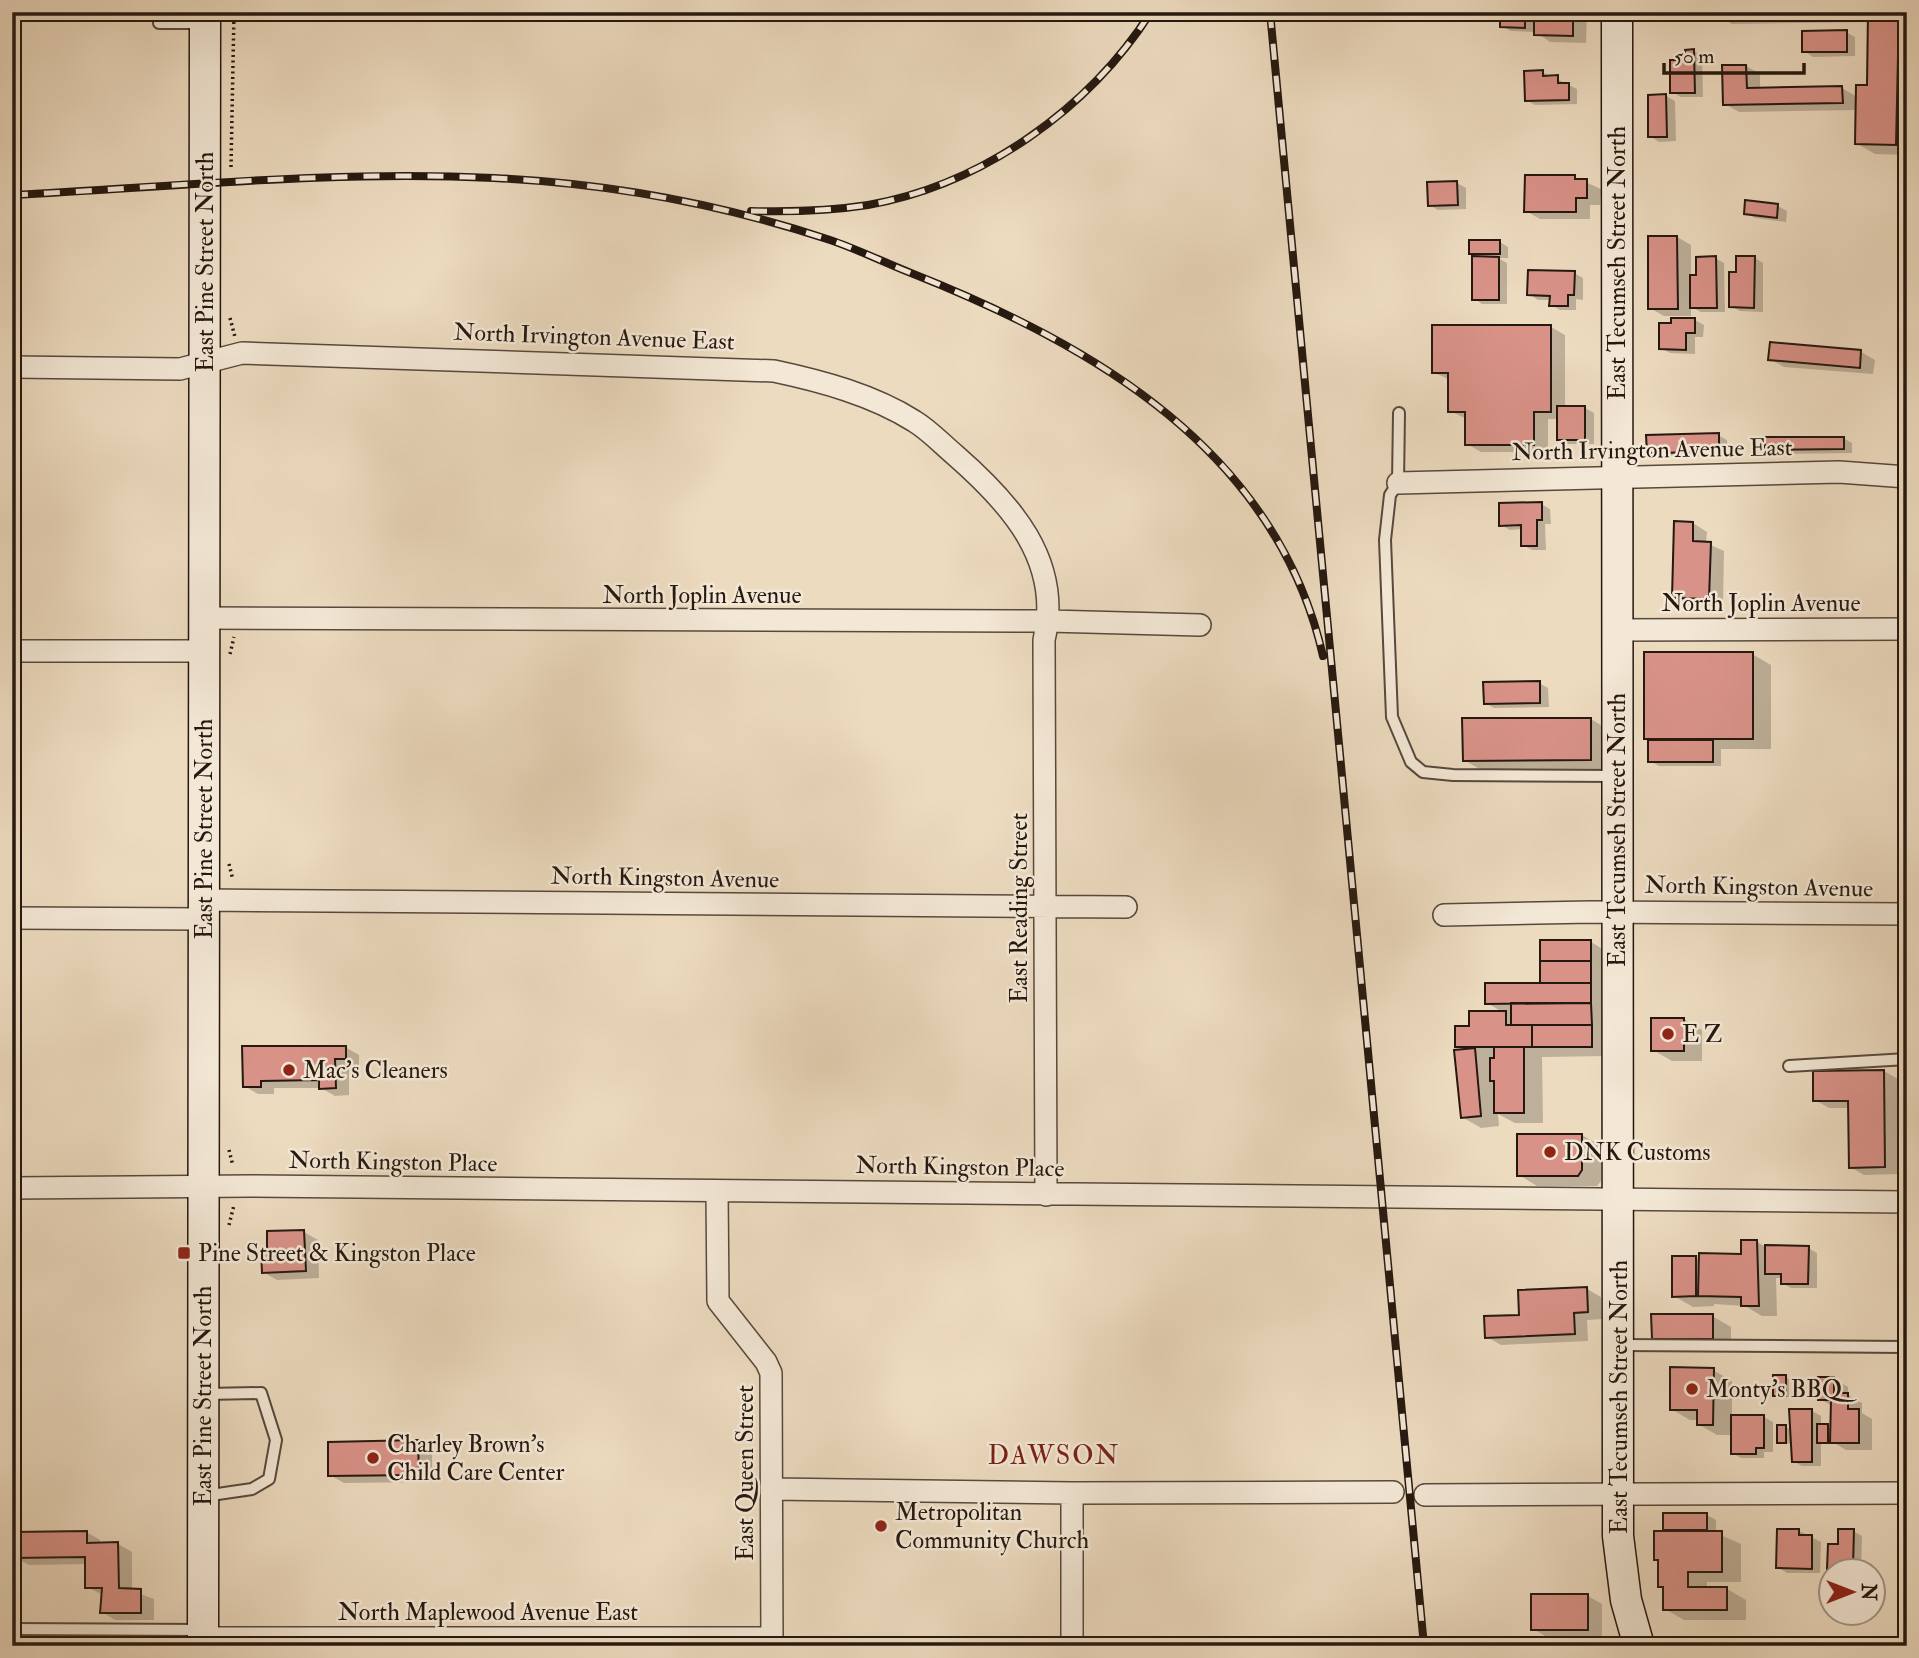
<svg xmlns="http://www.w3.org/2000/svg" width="1919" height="1658" viewBox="0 0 1919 1658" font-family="'IM FELL Double Pica',serif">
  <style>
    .shadow { fill: #0003 }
    .building { fill: #d99288; stroke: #251810; stroke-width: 2 }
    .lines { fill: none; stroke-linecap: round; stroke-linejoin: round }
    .lane-casing { stroke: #57493c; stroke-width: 14 }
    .street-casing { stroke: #57493c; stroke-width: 24 }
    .secondary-casing { stroke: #251810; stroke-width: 33 }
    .path { stroke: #251810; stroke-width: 3.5; stroke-dasharray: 2 3.5; stroke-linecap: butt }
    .lane { stroke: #f3e8d6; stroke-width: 10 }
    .street { stroke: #f3e8d6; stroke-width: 21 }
    .secondary { stroke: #f3e8d6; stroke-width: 30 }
    .rail-casing { stroke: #251810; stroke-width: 8 }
    .rail { stroke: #f3e8d6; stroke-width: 5; stroke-dasharray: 16; stroke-linecap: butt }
    .poi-dot { fill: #8f2418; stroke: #f3e8d6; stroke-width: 2.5 }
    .labels { text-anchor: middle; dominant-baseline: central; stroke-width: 5; stroke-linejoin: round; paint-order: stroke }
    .street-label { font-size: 24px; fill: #251810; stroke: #f3e8d6 }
    .poi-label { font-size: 24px; fill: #251810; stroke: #f3e8d6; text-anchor: start }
    .neighbourhood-label { font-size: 26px; letter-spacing: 2px; fill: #7a1f14; stroke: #f3e8d6 }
  </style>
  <rect width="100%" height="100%" fill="#eddbc0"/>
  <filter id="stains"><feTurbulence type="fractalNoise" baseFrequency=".00286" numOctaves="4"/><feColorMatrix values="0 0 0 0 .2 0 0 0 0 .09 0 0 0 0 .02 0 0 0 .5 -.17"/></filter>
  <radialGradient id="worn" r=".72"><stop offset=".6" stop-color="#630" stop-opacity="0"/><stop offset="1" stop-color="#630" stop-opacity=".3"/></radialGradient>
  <path class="shadow" d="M1502,12H1587L1586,43L1550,42L1536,32L1511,31L1502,26Z
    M1656,12H1675V15H1660Z
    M1718,12H1907V155L1875,154L1856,143L1857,110L1739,112L1725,104L1746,66L1760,74V89L1842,88L1857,97L1868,87L1870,22L1732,24L1718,16Z
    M1846,32L1855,37V56L1813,57L1804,51Z
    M1694,51L1702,56L1703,97H1681L1672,92Z
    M1542,72L1577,89V104L1535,105L1526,100Z
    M1666,96L1675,101L1676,141L1659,142L1650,136Z
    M1574,177L1601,189L1600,205H1590V219H1540L1526,211Z
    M1457,183L1466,188V209L1438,210L1429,205Z
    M1778,206L1787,211L1786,222L1755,218L1746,213Z
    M1677,237L1691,245V276H1698L1715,258L1724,263L1725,312H1701L1691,307V316H1664L1650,308Z
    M1500,242L1508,247V258H1498L1507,263V304H1482L1473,298L1480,258L1471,253Z
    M1755,258L1763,263V312L1740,311L1731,306Z
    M1574,273L1583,278V300L1576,299V310H1560L1551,305V300H1538L1529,294Z
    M1695,320L1704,325L1703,337H1695V354L1670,353L1661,348Z
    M1551,327L1565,335V408H1585L1594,413V444H1568L1559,439V419H1548V452H1481L1467,444V419L1450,411V380L1433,372Z
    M1861,352L1875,360L1873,374L1784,367L1770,359Z
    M1718,435L1727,440L1728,456L1657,457L1648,452Z
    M1843,438L1852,443V453L1776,454L1767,449Z
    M1541,504L1550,509L1551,524H1545L1546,550H1532L1523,545V529L1510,530L1501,525Z
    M1693,523L1707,532L1706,543L1724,551L1723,606L1688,605L1674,597Z
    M1752,654L1771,665V749H1721V766H1659L1650,761V740L1646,738Z
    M1539,683L1548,688L1549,707L1494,708L1485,703Z
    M1591,719L1609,730L1610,770L1483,771L1464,760Z
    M1591,942L1609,953L1610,1056L1542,1057L1543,1123H1515L1498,1114L1499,1126L1481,1128L1462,1117L1464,1050L1457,1046L1471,1027L1504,1013L1487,1003L1542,985Z
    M1684,1019L1702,1030V1061H1672L1653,1050Z
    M345,1047L359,1055V1066H349V1095L335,1096L321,1088H274V1094H258L244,1086Z
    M1884,1071L1898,1079L1899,1174L1864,1175L1850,1167V1108H1829L1815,1100Z
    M1582,1135L1601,1146V1181L1597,1186H1537L1519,1175Z
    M304,1232L318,1240L319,1278L277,1280L263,1272L269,1251Z
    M1757,1242L1766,1247L1808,1248L1817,1253V1288H1791L1782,1283L1783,1278H1776L1777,1316H1762L1745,1306L1714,1304V1306L1693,1307L1674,1296L1695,1258L1701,1261L1743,1255Z
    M1587,1289L1601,1297L1602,1319L1587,1320L1588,1341L1501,1345L1487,1337L1521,1317Z
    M1712,1316L1731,1327V1349H1672L1653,1338Z
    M1713,1370L1732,1381V1417H1764L1773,1422V1452H1764V1458H1741L1732,1453V1435H1717L1698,1424V1420H1690L1671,1409Z
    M1785,1377L1789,1379V1397H1779L1775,1395Z
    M1834,1379L1848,1387V1395L1862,1403V1413L1872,1419V1450H1846L1831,1441V1444H1821V1466H1802L1793,1461L1792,1444L1779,1442L1785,1427L1792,1430L1812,1411L1821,1416V1426L1832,1429V1406L1820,1399Z
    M418,1442L432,1450V1482L344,1483L330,1475Z
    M1707,1515L1716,1520V1533L1741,1544V1582H1707V1589H1727L1746,1600V1620H1684L1665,1609V1589L1659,1586L1656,1533H1672L1665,1529Z
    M1799,1531L1821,1542L1820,1573H1787L1778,1567Z
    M1853,1531L1862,1536L1861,1570H1834L1829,1568Z
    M86,1532L100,1540V1544H118L132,1552V1591L154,1599V1620H115L102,1612L103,1595L87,1587V1564L29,1565L15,1557Z
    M1588,1596L1602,1604V1637H1547L1533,1629Z
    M1807,1644H1821L1824,1646H1807Z"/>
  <path class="building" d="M1500,12H1525V28L1500,27Z
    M1534,12H1573V36L1534,35Z
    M1716,12H1864V15L1716,17Z
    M1868,12H1899L1896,145L1855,144L1856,85H1867Z
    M1847,30V52H1802V31Z
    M1694,49L1695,93H1670V60H1685V50Z
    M1722,65H1746L1747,88L1842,86L1843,103L1723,105Z
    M1543,70V76L1558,75V83H1569V100L1525,101L1524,71Z
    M1666,94L1667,137H1648V95Z
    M1525,175H1575V179H1587V198H1576V212H1524Z
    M1457,181L1458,205L1428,206L1427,182Z
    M1745,200L1778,204L1777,218L1744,214Z
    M1648,236H1677L1678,309H1648Z
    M1469,240H1500V254H1469Z
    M1472,256L1499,257V300H1472Z
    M1716,256L1717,308H1690V275H1696V257Z
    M1736,256H1755L1754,308L1729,307V272H1736Z
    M1528,270L1575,271L1574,295H1568V306H1549L1550,296L1527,295Z
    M1671,318H1695V333H1686V350L1659,349V323H1671Z
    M1432,325H1551V412H1534V445H1465V412H1448V373H1432Z
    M1770,342L1861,350L1860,368L1768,360Z
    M1557,406H1585V440H1557Z
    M1719,433V452L1647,453L1646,435Z
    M1765,437H1844V449L1765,450Z
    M1542,502V520H1537V546H1521V525L1499,526V503Z
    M1674,521L1693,522V541L1711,542L1709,599L1672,598Z
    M1644,652H1753V739H1644Z
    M1540,681V703L1484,704L1483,682Z
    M1462,718H1591V760L1463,761Z
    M1648,740H1713V762H1648Z
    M1540,940H1591V961H1540Z
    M1540,961H1591V983H1540Z
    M1485,983H1591V1003L1485,1004Z
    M1511,1003H1591L1592,1025H1511Z
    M1469,1011H1506V1025H1532V1047H1455V1026H1469Z
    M1651,1018H1684V1051H1651Z
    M1532,1025H1592V1047H1532Z
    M242,1046H346V1059H335L336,1088L319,1089V1080L261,1081V1087H243Z
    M1494,1047H1524V1113H1494V1081H1490V1058H1494Z
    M1475,1048L1481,1116L1461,1118L1454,1050Z
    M1884,1070L1885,1167L1849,1168L1848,1101H1813V1071Z
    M1517,1134H1582V1170L1578,1176H1517Z
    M304,1230L306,1271L262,1273L261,1249H267V1231Z
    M1741,1240H1757L1759,1306H1741V1297L1698,1296L1699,1253L1741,1254Z
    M1765,1245L1809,1246L1808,1284H1781V1274H1765Z
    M1672,1256H1696V1296L1672,1297Z
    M1587,1287L1588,1312L1574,1313L1575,1334L1485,1338L1484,1316L1519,1315L1518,1290Z
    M1651,1314H1713V1339H1652Z
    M1670,1367L1714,1368L1713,1425H1697V1410H1670Z
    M1773,1375H1786V1396H1773Z
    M1818,1377H1834V1393H1848V1409H1859V1443H1830L1831,1400H1818Z
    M1789,1409H1812V1462H1792Z
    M1731,1415H1764V1448H1756V1454H1731Z
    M1817,1424H1828V1443H1817Z
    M1777,1425H1786V1443H1777Z
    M418,1440L419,1475L328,1476V1442Z
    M1663,1513H1707V1530H1663Z
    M1777,1529H1799V1535H1812V1569L1776,1568Z
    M1838,1529H1854L1853,1569H1827L1828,1544H1838Z
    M87,1531V1543L118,1542L119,1588L141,1589V1613H100L102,1588H85V1557L13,1558V1532Z
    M1654,1531H1722V1572H1688V1587H1727V1610H1663V1587H1658V1560H1654Z
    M1531,1594H1588V1630H1531Z
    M35,1640H155V1646H35Z
    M1691,1641H1772V1646H1691Z"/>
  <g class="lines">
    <defs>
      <path id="lane" d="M159,12V23H205
        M1399,413L1398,483L1390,495L1385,540L1392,717L1411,762L1423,772L1453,775L1616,776
        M1789,1066L1907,1059
        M1620,1345L1907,1347
        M204,1496L252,1489L269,1479L276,1440L261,1393L206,1394
        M12,1629L202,1630"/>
      <path id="street" d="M12,367L180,369L242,353L774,371C821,381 873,395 914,421C929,430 942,444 955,455C1010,503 1063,561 1044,640L1046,1195
        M1398,483L1839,472L1907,477
        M205,618L1049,621L1200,625
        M1615,630L1907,629
        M12,651H204
        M203,900L1126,907
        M1444,915L1591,912L1907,914
        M12,918L203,919
        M12,1188L251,1186L1907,1202
        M717,1191L718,1301L766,1362L771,1373L772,1646
        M772,1489L1072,1493L1393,1492
        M1425,1495L1907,1493
        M203,1638H772
        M1072,1646V1493"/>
      <path id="secondary" d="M1617,12L1618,1536L1626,1600L1639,1646
        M203,1646L205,12"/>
    </defs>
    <use href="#lane" class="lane-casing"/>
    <use href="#street" class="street-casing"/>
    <use href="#secondary" class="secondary-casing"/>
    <path class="path" d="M231,167L234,12
      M230,318L235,337
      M230,654L234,637
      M229,864L233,880
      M229,1150L233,1166
      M229,1225L234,1205"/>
    <use href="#lane" class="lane"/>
    <use href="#street" class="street"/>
    <use href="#secondary" class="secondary"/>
    <defs>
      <path id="rail" d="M1270,12L1424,1646
        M12,195C172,187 334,170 494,178C606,183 721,204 827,239C855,248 883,262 911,273C1093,345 1276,450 1323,656
        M751,211C790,212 829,211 868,205C982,185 1089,109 1151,12"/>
    </defs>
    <use href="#rail" class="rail-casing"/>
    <use href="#rail" class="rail"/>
  </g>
  <g class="poi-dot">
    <circle cx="1668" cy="1034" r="7"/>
    <circle cx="289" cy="1070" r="7"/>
    <circle cx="1550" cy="1152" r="7"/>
    <rect x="177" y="1246" width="14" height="14" rx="3.5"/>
    <circle cx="1692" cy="1389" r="7"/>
    <circle cx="373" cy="1458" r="7"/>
    <circle cx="881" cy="1526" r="7"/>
  </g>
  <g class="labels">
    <g class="street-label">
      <text transform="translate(205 262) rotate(-90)">East Pine Street North</text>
      <text transform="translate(1617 263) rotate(-90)">East Tecumseh Street North</text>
      <text transform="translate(594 337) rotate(2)">North Irvington Avenue East</text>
      <text transform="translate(1652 450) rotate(-1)">North Irvington Avenue East</text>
      <text x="702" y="595">North Joplin Avenue</text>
      <text x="1761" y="603">North Joplin Avenue</text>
      <text transform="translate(204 829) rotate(-90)">East Pine Street North</text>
      <text transform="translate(1617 830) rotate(-90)">East Tecumseh Street North</text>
      <text transform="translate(665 878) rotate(1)">North Kingston Avenue</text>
      <text transform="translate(1759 887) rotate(1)">North Kingston Avenue</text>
      <text transform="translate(1019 908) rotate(-90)">East Reading Street</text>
      <text transform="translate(393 1162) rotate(1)">North Kingston Place</text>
      <text transform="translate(960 1167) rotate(1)">North Kingston Place</text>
      <text transform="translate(203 1396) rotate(-90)">East Pine Street North</text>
      <text transform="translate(1619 1397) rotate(-90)">East Tecumseh Street North</text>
      <text transform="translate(745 1473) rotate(-90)">East Queen Street</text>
      <text x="488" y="1612">North Maplewood Avenue East</text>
    </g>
    <g class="poi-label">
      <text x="1682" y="1034">E Z</text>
      <text x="303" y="1070">Mac's Cleaners</text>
      <text x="1564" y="1152">DNK Customs</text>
      <text x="198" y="1253">Pine Street &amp; Kingston Place</text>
      <text x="1706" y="1389">Monty's BBQ</text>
      <text x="387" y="1444">Charley Brown's<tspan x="387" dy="28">Child Care Center</tspan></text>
      <text x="895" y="1512">Metropolitan<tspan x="895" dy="28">Community Church</tspan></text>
    </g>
    <g class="neighbourhood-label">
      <text x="1054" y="1456">DAWSON</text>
    </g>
  </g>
  <rect width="1919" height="1658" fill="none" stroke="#eddbc0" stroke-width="42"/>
  <rect x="14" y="14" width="1891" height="1630" fill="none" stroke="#251810" stroke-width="3.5"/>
  <rect x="21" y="21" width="1877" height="1616" fill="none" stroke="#251810" stroke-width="2"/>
  <g transform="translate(1852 1592) rotate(90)"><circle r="33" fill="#f3e8d6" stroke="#a19587" stroke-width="2"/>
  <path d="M0-5L12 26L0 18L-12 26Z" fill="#8f2418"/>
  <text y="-10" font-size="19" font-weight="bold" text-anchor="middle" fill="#251810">N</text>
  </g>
  <path d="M1664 63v10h140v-10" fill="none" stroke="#251810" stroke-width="3.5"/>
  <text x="1674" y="63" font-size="21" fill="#251810" stroke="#f3e8d6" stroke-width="5" paint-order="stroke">50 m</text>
  <rect width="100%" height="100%" filter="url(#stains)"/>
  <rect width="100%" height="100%" fill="url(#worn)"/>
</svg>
